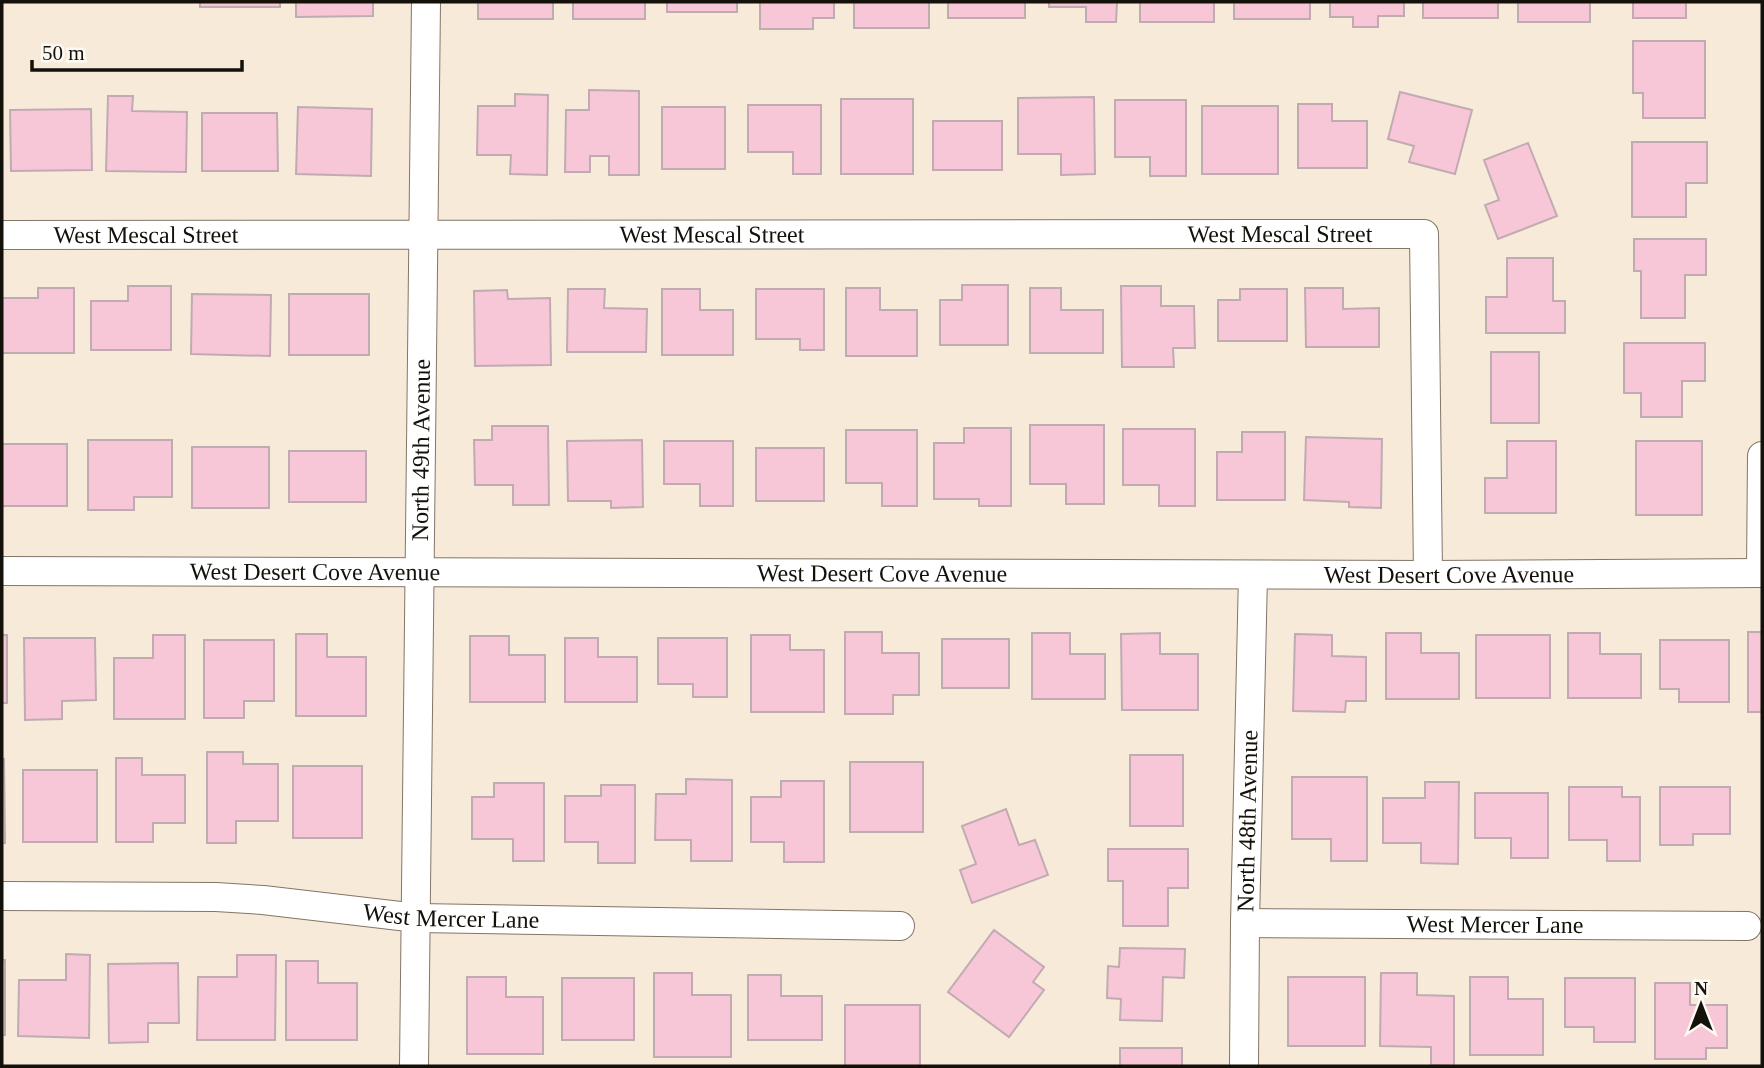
<svg xmlns="http://www.w3.org/2000/svg" width="1764" height="1068" viewBox="0 0 1764 1068" font-family="Georgia,serif">
  <style>
    .building { fill: #f7c6d7; stroke: #c1abb3; stroke-width: 2 }
    .lines { fill: none; stroke-linecap: round; stroke-linejoin: round }
    .minor-casing { stroke: #827667; stroke-width: 30 }
    .minor { stroke: #fff; stroke-width: 28 }
    .labels { text-anchor: middle; dominant-baseline: central; stroke-width: 5; stroke-linejoin: round; paint-order: stroke }
    .street-label { font-size: 24px; fill: #14100a; stroke: #fef9f2 }
  </style>
  <rect width="100%" height="100%" fill="#f7ead9"/>
  <path class="building" d="M200,2H280V7H200Z
    M296,2H373V16L296,17Z
    M478,2H553V19H478Z
    M573,2H645V19H573Z
    M667,2H737V12H667Z
    M760,2H834V18H813V29H760Z
    M854,2H929V28H854Z
    M948,2H1025V18H948Z
    M1049,2H1117L1116,22H1086V7H1049Z
    M1140,2H1214V22H1140Z
    M1234,2H1310V19H1234Z
    M1330,2H1404V16H1378V27H1353V17H1330Z
    M1423,2H1498V18H1423Z
    M1518,2H1590V22H1518Z
    M1633,2H1686V18H1633Z
    M1633,41H1705V118H1643V93H1633Z
    M589,90L639,91V175H609V156H590V172H565L566,110H589Z
    M1400,92L1472,110L1455,174L1409,162L1414,146L1388,139Z
    M515,94L548,95L547,175L510,174L511,155H477L478,106H515Z
    M108,96H133L132,111L187,112L186,172L106,171Z
    M1094,97L1095,174L1061,175V154H1018V98Z
    M841,99H913V174H841Z
    M1115,100H1186V176H1150V157H1115Z
    M1298,104H1332V121H1367V168H1298Z
    M748,105H821V174H793V152H748Z
    M1202,106H1278V174H1202Z
    M298,107L372,109L371,176L296,174Z
    M662,107H725V169H662Z
    M91,109L92,170L11,171L10,110Z
    M202,113H277L278,171H202Z
    M933,121H1002V170H933Z
    M1632,142H1707V183H1686V217H1632Z
    M1528,143L1557,216L1498,239L1485,205L1499,200L1484,160Z
    M1634,239H1706V275H1685V318H1641V271H1634Z
    M1507,258H1553V301H1565V333H1486V297H1507Z
    M962,285H1008V345H940V300H962Z
    M128,286H171V350H91V301H128Z
    M1121,286H1161V306H1194L1195,348H1173L1174,367H1122Z
    M38,288H74V353H2V298H38Z
    M846,288H880V310H917V356H846Z
    M1030,288H1061V310H1103V353H1030Z
    M1305,288H1343V309L1379,308V347H1306Z
    M568,289H605L604,308L647,309L646,352H567Z
    M662,289H700V310H733V355H662Z
    M756,289H824V350H800V339H756Z
    M1240,289H1287V341H1218V300H1240Z
    M507,290L508,299L550,298L551,365L475,366L474,291Z
    M192,294L271,295L270,356L191,354Z
    M289,294H369V355H289Z
    M1624,343H1705V381H1682V417H1641V393H1624Z
    M1491,352H1539V423H1491Z
    M1030,425H1104V504H1066V484H1030Z
    M492,426H548L549,505H513V485H475L474,440H492Z
    M964,428H1011V506H979V499H934V443H964Z
    M1123,429H1195V506H1159V485H1123Z
    M846,430H917V506H882V483H846Z
    M1242,432H1285V500H1217V452H1242Z
    M1306,437L1382,439L1381,508L1349,507V502L1304,500Z
    M88,440H172V497H134V510H88Z
    M642,440L643,507L611,508V501H568L567,441Z
    M664,441H733V506H700V484H664Z
    M1507,441H1556V513H1485V478H1507Z
    M1636,441H1702V515H1636Z
    M2,444H67V506H2Z
    M192,447H269V508H192Z
    M756,448H824V501H756Z
    M289,451H366V502H289Z
    M845,632H882V653H919V695H893V714H845Z
    M1748,632H1762V712H1748Z
    M1032,633H1070V654H1105V699H1032Z
    M1160,633V654H1198V710H1122L1121,634Z
    M1386,633H1421V653H1459V699H1386Z
    M1568,633H1600V654H1641V698H1568Z
    M296,634H327V657H366V716H296Z
    M1295,634L1332,635V656L1366,657V701H1346L1345,712L1293,711Z
    M2,635H7V703H2Z
    M153,635H185V719H114V658H153Z
    M751,635H790V650H824V712H751Z
    M1476,635H1550V698H1476Z
    M470,636H509V655H545V702H470Z
    M24,638H95L96,700L62,701V719L25,720Z
    M565,638H598V657H637V702H565Z
    M658,638H727V697H693V684H658Z
    M942,639H1009V688H942Z
    M204,640H274V701H244V718H204Z
    M1660,640H1729V702H1679V689H1660Z
    M207,752H243V764H278V821H236V843H207Z
    M1130,755H1183V826H1130Z
    M116,758H142V775H185V823H153V842H116Z
    M2,759H4L5,843H2Z
    M850,762H923V832H850Z
    M293,766H362V838H293Z
    M23,770H97V842H23Z
    M1292,777H1367V861H1331V839H1292Z
    M686,779L732,780V861H691V840H655L656,794H686Z
    M781,781H824V862H784V842H751V797H781Z
    M1425,782H1459L1458,864L1421,863V843H1383V798H1425Z
    M494,783H544V861H513V839H472V797H494Z
    M601,785H635V863H598V842H565V796H601Z
    M1569,787H1622V797H1640V861H1607V840H1569Z
    M1660,787H1730V834H1693V845H1660Z
    M1475,793H1548V858H1511V838H1475Z
    M1006,809L1019,845L1035,840L1048,875L972,903L960,870L976,864L962,826Z
    M1108,849H1188V888H1168V926H1123V881H1108Z
    M994,930L1044,967L1033,982L1044,990L1009,1037L948,992Z
    M1120,948L1185,949L1184,978L1163,977L1162,1021L1120,1020L1121,999L1107,998L1108,966L1119,967Z
    M66,954L90,955L89,1038L18,1036L19,980H66Z
    M237,955H276L275,1040H197L198,977H237Z
    M2,960H5V1035H2Z
    M286,961H318V983H357V1040H286Z
    M178,963L179,1023H148V1042L109,1043L108,964Z
    M654,973H692V995H731V1057H654Z
    M1381,973H1417V995L1454,996V1066L1431,1065V1047L1380,1046Z
    M748,975H781V996H822V1040H748Z
    M467,977H506V997H543V1054H467Z
    M1288,977H1365V1046H1288Z
    M1470,977H1508V999H1543V1055H1470Z
    M562,978H634V1040H562Z
    M1565,978H1635V1042H1594V1027H1565Z
    M1655,983H1690V1005H1727V1048H1706V1059H1655Z
    M845,1005H920V1066H845Z
    M1120,1048H1182V1066H1120Z"/>
  <g class="lines">
    <defs>
      <g id="minor">
        <path id="s1" d="M2,235L1424,234L1428,575"/>
        <path id="s2" d="M2,571L1428,575L1762,573"/>
        <path d="M1761,573L1762,456"/>
        <path id="s3" d="M2,896L216,897L263,900L417,918L900,926"/>
        <path id="s4" d="M1245,923L1747,926"/>
        <path id="s5" d="M414,1066L426,2"/>
        <path id="s6" d="M1244,1066L1245,923L1253,575"/>
      </g>
    </defs>
    <use href="#minor" class="minor-casing"/>
    <use href="#minor" class="minor"/>
  </g>
  <g class="labels">
    <g class="street-label">
      <text stroke="none"><textPath href="#s1" startOffset="144">West Mescal Street</textPath></text>
      <text stroke="none"><textPath href="#s1" startOffset="710">West Mescal Street</textPath></text>
      <text stroke="none"><textPath href="#s1" startOffset="1278">West Mescal Street</textPath></text>
      <text stroke="none"><textPath href="#s5" startOffset="616">North 49th Avenue</textPath></text>
      <text stroke="none"><textPath href="#s2" startOffset="313">West Desert Cove Avenue</textPath></text>
      <text stroke="none"><textPath href="#s2" startOffset="880">West Desert Cove Avenue</textPath></text>
      <text stroke="none"><textPath href="#s2" startOffset="1447">West Desert Cove Avenue</textPath></text>
      <text stroke="none"><textPath href="#s6" startOffset="245">North 48th Avenue</textPath></text>
      <text stroke="none"><textPath href="#s3" startOffset="450">West Mercer Lane</textPath></text>
      <text stroke="none"><textPath href="#s4" startOffset="250">West Mercer Lane</textPath></text>
    </g>
  </g>
  <rect width="1764" height="1068" fill="none" stroke="#14100a" stroke-width="7"/>
  <g transform="translate(1701 1005)" stroke="#fef9f2" stroke-width="5" paint-order="stroke">
  <path d="M0-5L12 26L0 18L-12 26Z" fill="#14100a"/>
  <text y="-10" font-size="19" font-weight="bold" text-anchor="middle" fill="#14100a">N</text>
  </g>
  <path d="M32 60v10h210v-10" fill="none" stroke="#14100a" stroke-width="3.5"/>
  <text x="42" y="60" font-size="21" fill="#14100a" stroke="#fef9f2" stroke-width="5" paint-order="stroke">50 m</text>
</svg>
